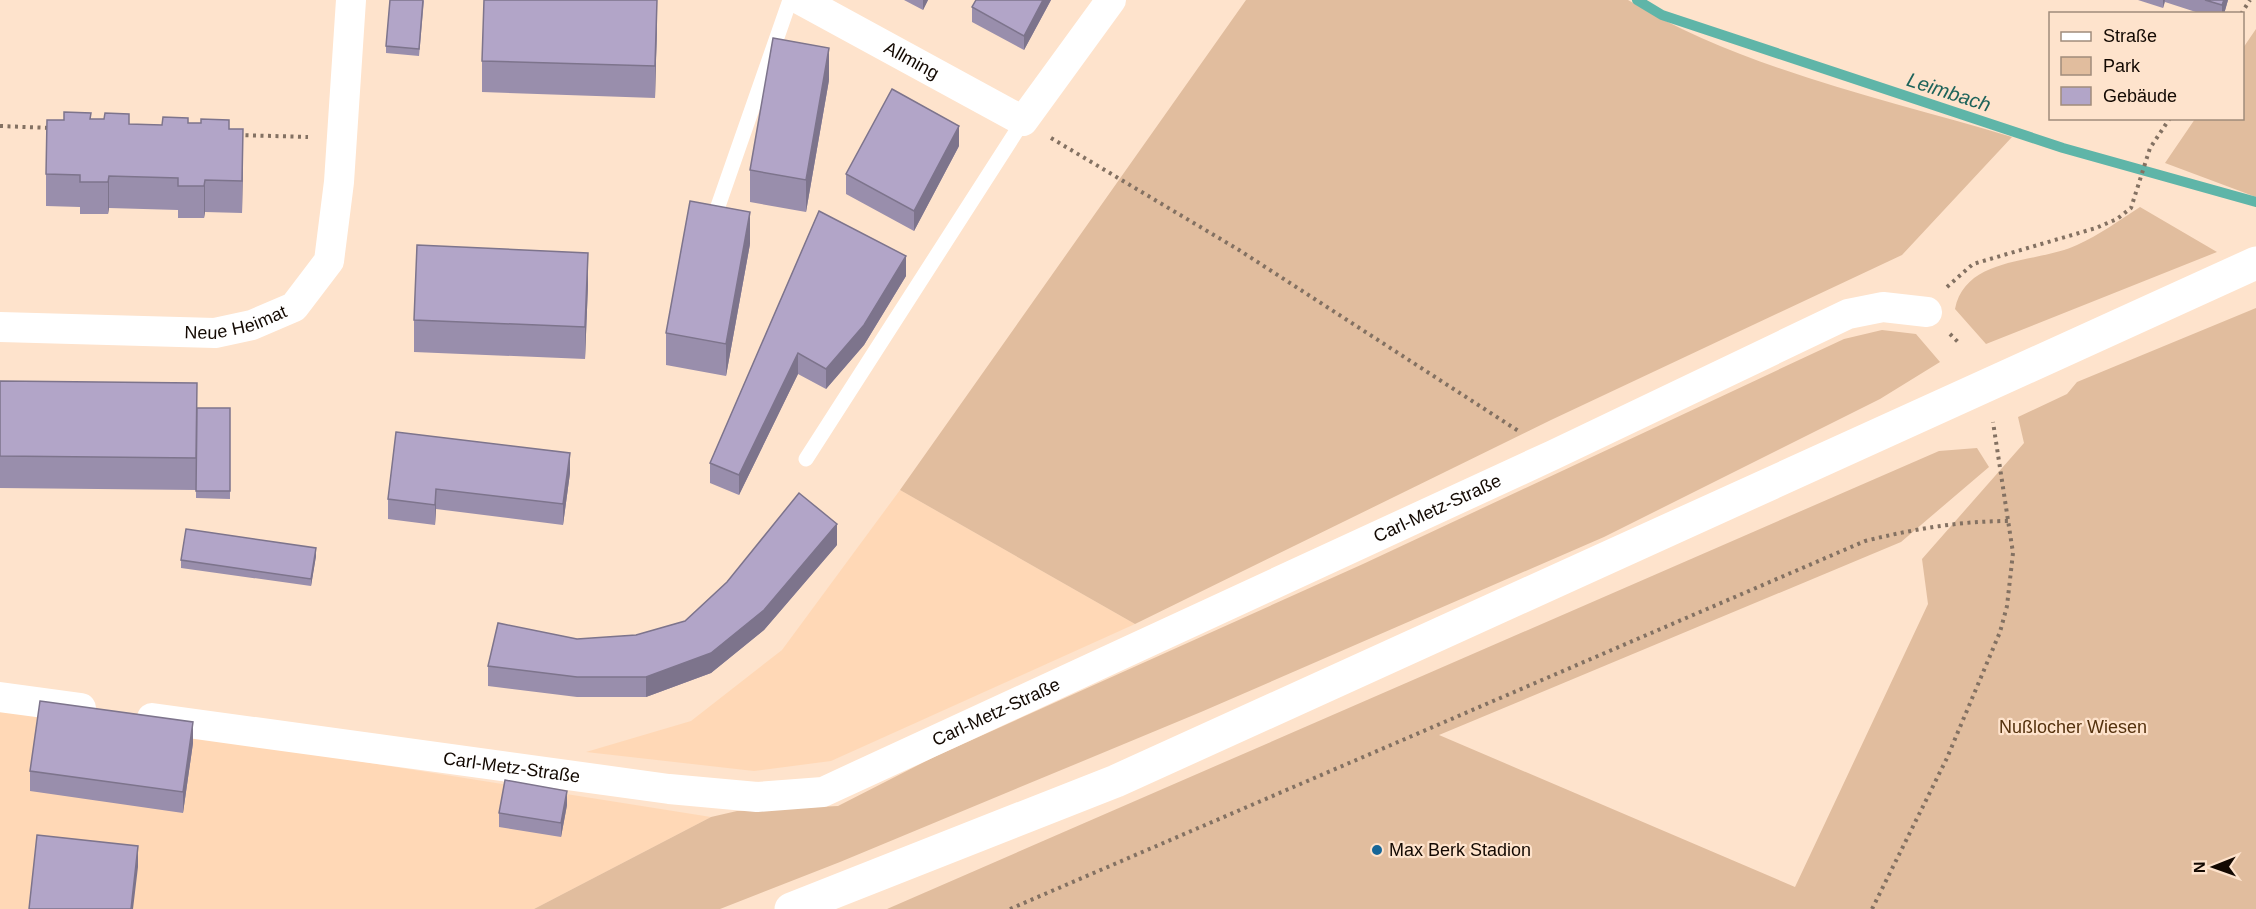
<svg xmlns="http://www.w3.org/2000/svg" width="2256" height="909" viewBox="0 0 2256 909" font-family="Arial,sans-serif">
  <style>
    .built { fill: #ffd8b6 }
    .green { fill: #e1bd9e }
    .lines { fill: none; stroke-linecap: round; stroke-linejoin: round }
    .stream { stroke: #5fb5a8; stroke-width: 10 }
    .path { stroke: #837162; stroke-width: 4; stroke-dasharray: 3 4.5; stroke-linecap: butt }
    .lane { stroke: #fff; stroke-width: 15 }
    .street { stroke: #fff; stroke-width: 30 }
    .highway { stroke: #fff; stroke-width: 33 }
    .wall { fill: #998eac }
    .shaded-wall { fill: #7d748c }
    .building { fill: #b2a5c8; stroke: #7d748c; stroke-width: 1.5 }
    .poi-dot { fill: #166698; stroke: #fee3cc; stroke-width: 2 }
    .labels { text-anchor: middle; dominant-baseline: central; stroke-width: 4.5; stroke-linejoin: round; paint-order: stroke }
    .street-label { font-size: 18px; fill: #130902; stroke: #fee3cc }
    .park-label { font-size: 18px; fill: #54310d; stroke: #fee3cc }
    .poi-label { font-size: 18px; fill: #130902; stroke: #fee3cc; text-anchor: start }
    .water-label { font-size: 20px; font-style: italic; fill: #1d635a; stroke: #fee3cc }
  </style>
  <rect width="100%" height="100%" fill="#fee3cc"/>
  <path class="built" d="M900,490L1135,624L831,761L754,771L586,752L691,721L782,650Z
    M0,706L55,713L711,817L534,909H0Z"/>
  <path class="green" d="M1246,0H1628C1742,69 1885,99 2012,137L1902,255L1551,420L1135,624L900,490Z
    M2256,29V197L2165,163L2195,119L2242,118L2243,48Z
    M2140,207L2217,252L1986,344L1955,309C1966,255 2037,264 2077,245C2099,235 2120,220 2140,207Z
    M2256,308V909H887L1939,451L1977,448L1989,467L1901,542L1439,735L1795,887L1928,604L1922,559L2024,443L2018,417L2067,394L2077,382Z
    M1882,330L1916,334L1940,362L1880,399L1604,537L1201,712L840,862L720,909H534L711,817L737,811L838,806L934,757L1363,564L1844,339Z"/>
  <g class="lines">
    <path class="stream" d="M1637,0L1662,15L2063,148L2256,202"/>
    <path class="path" d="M2241,14L2250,0
      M0,126L51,128
      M238,135L308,137
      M1051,138L1239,250L1520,432
      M1947,287L1973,264L2096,228L2117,219L2131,208L2150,148L2170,118
      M1950,334L1958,342
      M1010,909L1865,541C1914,529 1959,521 2010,521
      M1872,909L1947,758L2000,632L2007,606L2013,553L1993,422"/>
    <path class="lane" d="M716,212L790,0
      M806,459L1023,121"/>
    <g class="street">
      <path id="s1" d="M801,0L1023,121L1111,0"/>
      <path id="s2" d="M0,327L215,333L252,325L294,307L329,261L339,182L351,0"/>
      <path d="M0,697L81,708"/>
      <path id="s3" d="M152,718L669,789L757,797L823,792L1553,455L1848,314L1883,307L1927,312"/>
    </g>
    <path class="highway" d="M791,909L1116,781L2256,263"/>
  </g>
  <path class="wall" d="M424,0L419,56L386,53V46Z
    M904,0H928L923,10Z
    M1051,0L1024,50L972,22V7Z
    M2138,0H2228L2224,14H2202L2165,2L2163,8Z
    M657,23L655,98L482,92V61Z
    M829,80L806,212L750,202V170Z
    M91,119L129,124L162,125L188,123L229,129L243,161L242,213L205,212L204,218H178V210L109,208L108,214H80V207L46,206V174L64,120Z
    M959,146L914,231L846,194V174Z
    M819,211L906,276L864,345L826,389L798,374L739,495L710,483V463Z
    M750,244L726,376L666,365V333Z
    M588,285L585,359L414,352V320Z
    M0,381L197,408H230V499L196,498V490L0,488Z
    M396,432L570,473L563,525L436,509L435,525L388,519V499Z
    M837,545L764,630L711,673L646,697H577L488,686V666L577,639L636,635L685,621Z
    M316,556L311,586L181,568V560Z
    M193,743L183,813L30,791V771Z
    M567,805L561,837L499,827V813Z"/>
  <path class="shaded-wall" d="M657,0V23L655,98V66Z
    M923,0H928L923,10Z
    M1043,0H1051L1024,50V36Z
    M2163,0H2165L2163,8Z
    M2224,0H2228L2224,14H2222V5Z
    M829,48V80L806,212V180Z
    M959,126V146L914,231V211Z
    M243,129V161L242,213V181Z
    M109,176V208L108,214V182Z
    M205,180V212L204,218V186Z
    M750,212V244L726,376V344Z
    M588,253V285L585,359V327Z
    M906,256V276L864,345L826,389V369Z
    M798,353V374L739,495V475Z
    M570,453V473L563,525V504Z
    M436,489V509L435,525V505Z
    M837,524V545L764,630L711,673L646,697V677Z
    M316,548V556L311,586V579Z
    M193,722V743L183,813V792Z
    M567,791V805L561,837V823Z
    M138,846V867L133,909H131Z"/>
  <path class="building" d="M390,0H423L419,49L386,46Z
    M484,0H657L655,66L482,61Z
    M976,0H1043L1024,36L972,7Z
    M2205,0H2224L2222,5Z
    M773,38L829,48L806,180L750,170Z
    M892,89L959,126L914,211L846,174Z
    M64,112L91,113L90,119H104L105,113L129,114V124L162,125L163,117L188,118V123H201V119L229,120V129H243L242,181L205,180L204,186H178V178L109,176L108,182H80V175L46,174L47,120H64Z
    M690,201L750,212L726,344L666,333Z
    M819,211L906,256L864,325L826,369L798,353L739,475L710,463Z
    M417,245L588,253L585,327L414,320Z
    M0,381L197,383L196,458L0,456Z
    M197,408H230V491H196Z
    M396,432L570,453L563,504L436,489L435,505L388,499Z
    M799,493L837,524L764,610L711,653L646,677H577L488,666L498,623L577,639L636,635L685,621L727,582Z
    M186,529L316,548L311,579L181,560Z
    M40,701L193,722L183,792L30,771Z
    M505,780L567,791L561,823L499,813Z
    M37,835L138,846L131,909H29Z"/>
  <circle class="poi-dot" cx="1377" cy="850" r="6"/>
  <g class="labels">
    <g class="street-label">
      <text stroke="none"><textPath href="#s1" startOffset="126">Allming</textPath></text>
      <text stroke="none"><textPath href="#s2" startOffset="237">Neue Heimat</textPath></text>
      <text stroke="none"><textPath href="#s3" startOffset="1353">Carl-Metz-Straße</textPath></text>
      <text stroke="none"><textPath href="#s3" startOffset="867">Carl-Metz-Straße</textPath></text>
      <text stroke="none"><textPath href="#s3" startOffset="363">Carl-Metz-Straße</textPath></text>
    </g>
    <g class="park-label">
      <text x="2073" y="727">Nußlocher Wiesen</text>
    </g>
    <g class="poi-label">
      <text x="1389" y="850">Max Berk Stadion</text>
    </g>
    <g class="water-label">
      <text transform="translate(1949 92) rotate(18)">Leimbach</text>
    </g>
  </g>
  <rect x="2049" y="12" width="195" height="108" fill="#fee3cc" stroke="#a08c7b" stroke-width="1.5"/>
  <rect x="2061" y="32" width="30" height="9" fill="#ffffff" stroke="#a08c7b" stroke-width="1.5"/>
  <text x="2103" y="42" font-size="18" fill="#130902">Straße</text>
  <rect x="2061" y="57" width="30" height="18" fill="#e1bd9e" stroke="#a08c7b" stroke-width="1.5"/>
  <text x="2103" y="72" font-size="18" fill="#130902">Park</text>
  <rect x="2061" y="87" width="30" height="18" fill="#b2a5c8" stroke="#a08c7b" stroke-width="1.5"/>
  <text x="2103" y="102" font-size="18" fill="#130902">Gebäude</text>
  <g transform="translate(2214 867) rotate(269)" stroke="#fee3cc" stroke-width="4.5" paint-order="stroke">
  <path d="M0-4.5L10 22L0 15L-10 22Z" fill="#130902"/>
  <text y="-9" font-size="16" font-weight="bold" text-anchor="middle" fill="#130902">N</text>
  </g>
</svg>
